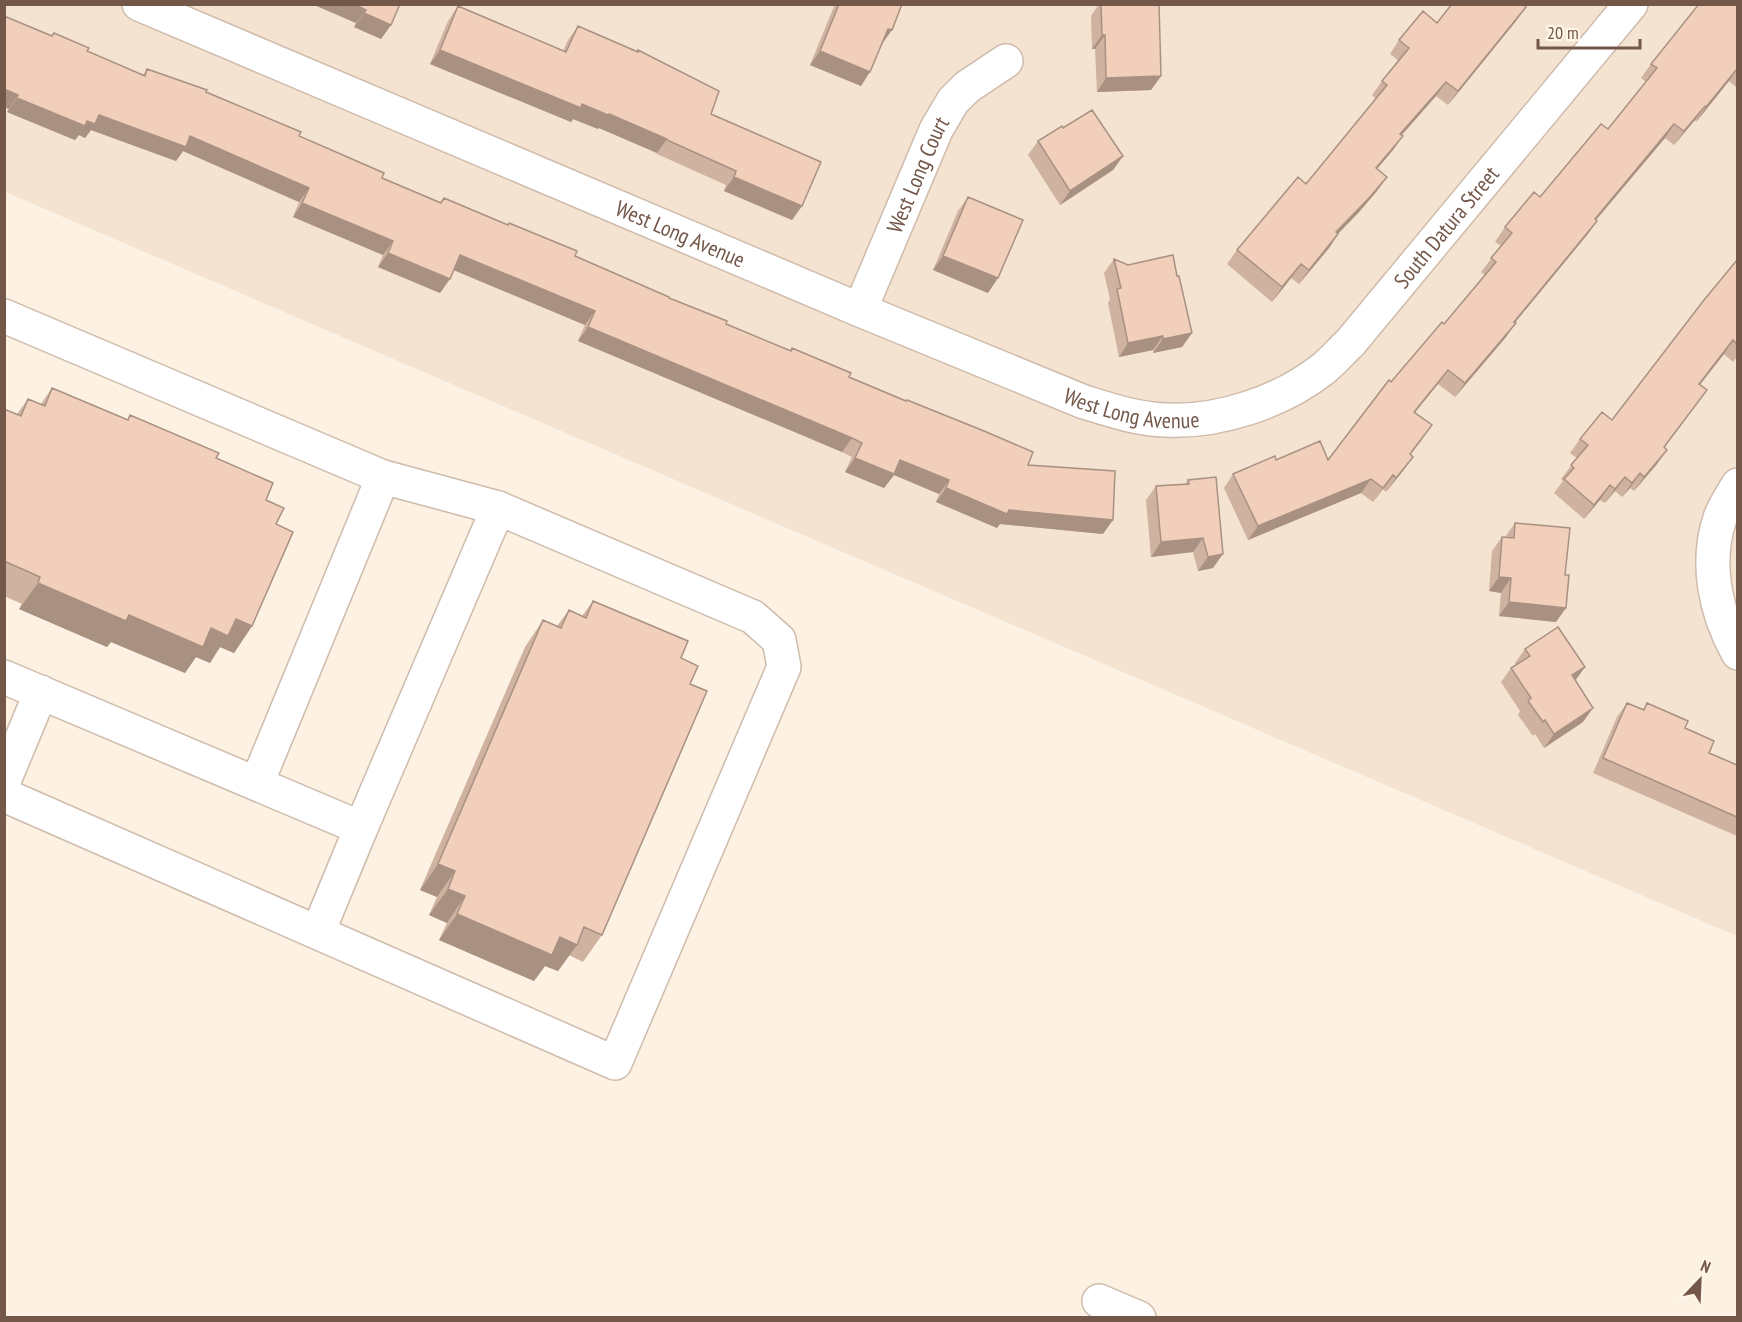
<svg xmlns="http://www.w3.org/2000/svg" width="1742" height="1322" viewBox="0 0 1742 1322" font-family="'PT Sans Narrow',sans-serif">
  <style>
    .residential { fill: #f3e3d0 }
    .lines { fill: none; stroke-linecap: round; stroke-linejoin: round }
    .minor-casing { stroke: #cfbbac; stroke-width: 36 }
    .minor { stroke: #fff; stroke-width: 33 }
    .wall { fill: #cfb2a0 }
    .shaded-wall { fill: #a99182 }
    .building { fill: #f1cfba; stroke: #a99182; stroke-width: 1.5 }
    .labels { text-anchor: middle; dominant-baseline: central; stroke-width: 6; stroke-linejoin: round; paint-order: stroke }
    .street-label { font-size: 22px; fill: #735749; stroke: #fff6e8 }
  </style>
  <rect width="100%" height="100%" fill="#fcf1e2"/>
  <path class="residential" d="M5,5H1737V936L5,192Z"/>
  <g class="lines">
    <defs>
      <g id="minor">
        <path id="s1" d="M139,4L860,310L1084,402C1110,410 1137,419 1165,420C1218,423 1281,402 1323,369C1333,361 1341,351 1350,343L1631,4"/>
        <path id="s2" d="M860,310L936,130L953,101L967,87L1006,61"/>
        <path d="M4,316L383,477L498,508L753,617L779,640L784,667L615,1063L4,795"/>
        <path d="M1738,485C1732,495 1724,507 1720,518C1705,563 1715,612 1738,653"/>
        <path d="M4,677L361,828L498,508"/>
        <path d="M4,781L41,692"/>
        <path d="M257,783L383,477"/>
        <path d="M318,932L361,828"/>
        <path d="M1099,1301L1139,1318"/>
      </g>
    </defs>
    <use href="#minor" class="minor-casing"/>
    <use href="#minor" class="minor"/>
  </g>
  <path class="wall" d="M312,4H400L391,25L381,39L354,27L356,23Z
    M835,4H902L861,86L810,65Z
    M1099,4H1159L1161,76L1151,90L1097,92L1095,49H1092L1091,16Z
    M1737,4V88L1729,81L1696,122L1695,120L1674,145L1665,138L1596,220L1597,221L1587,235L1515,322L1506,337L1455,397L1438,384L1415,412L1422,440L1410,455L1413,457L1386,492L1383,489L1373,502L1361,493L1248,540L1224,488L1233,474L1276,460H1328L1391,382L1444,324L1485,275L1481,272L1501,246L1495,242L1505,227L1540,197L1608,129L1646,82L1641,78L1651,64Z
    M1524,5L1516,21L1448,105L1436,96L1402,135L1393,150L1377,169V191L1359,212L1338,234L1329,248L1299,284L1291,278L1272,302L1227,264L1237,250L1306,184L1376,99L1372,95L1382,81L1399,61L1390,54L1399,40L1437,23Z
    M458,6L563,51L568,40L578,26L711,114L802,206L792,220L724,191L726,185L657,154V153L599,128L598,129L573,119L571,122L430,64L448,21Z
    M4,16L52,36L54,33L87,51L143,75L147,69L206,92L299,136L382,178L440,202L444,198L669,298L726,324L790,350L792,348L849,377L1028,465L1103,534L1000,524L997,528L936,502L939,494L894,475L884,488L845,472L852,457L842,452L578,341L585,325L454,270L440,293L378,267L383,255L293,217L299,202L183,151L176,161L91,130L85,138L79,135L75,140L7,112L9,109L4,107Z
    M1063,128L1123,156L1113,170L1060,205L1028,155L1038,141Z
    M968,197L988,293L933,270L958,211Z
    M1114,259L1128,265L1177,276L1192,333L1182,347L1153,353V350L1119,357L1108,303L1110,299L1104,273Z
    M1737,260V357L1733,362L1724,354L1700,385L1707,390L1664,448L1657,464L1634,491L1630,488L1622,497L1615,491L1605,503L1600,500L1584,519L1554,493L1563,481L1561,479L1577,458L1570,453L1580,439L1612,420Z
    M52,388L127,420L130,415L216,458L266,500L276,524L252,626L234,653L220,647L210,663L196,657L185,673L111,642L107,647L19,609L22,604L4,596V409L17,414L28,399L41,404Z
    M1188,480L1213,568L1198,571L1193,552L1151,557L1146,500L1156,486L1185,484Z
    M1515,523L1556,622L1499,616L1501,593L1489,591L1492,551L1502,537H1505Z
    M593,601L681,658L690,684L602,935L583,962L569,955L558,971L545,966L534,981L439,940L447,923L429,915L437,897L420,890L525,647L543,620L557,626L569,610L582,616Z
    M1525,649L1575,681L1583,722L1544,748L1535,734L1533,736L1518,715L1520,711L1501,682L1511,668L1516,665L1515,663Z
    M1627,703L1643,709L1647,703L1685,728L1709,753L1737,765V836L1593,773L1617,717Z"/>
  <path class="shaded-wall" d="M312,4H354L366,10L356,23Z
    M1526,7L1516,21L1448,105L1458,91Z
    M364,13L391,25L381,39L354,27Z
    M888,29L892,30L882,44Z
    M1102,35H1105L1095,49H1092Z
    M440,50L609,114L667,139L657,153L599,128L598,129L573,119L571,122L430,64Z
    M820,51L870,72L861,86L810,65Z
    M1737,69L1729,81L1696,122L1706,107Z
    M1161,76L1151,90L1097,92L1106,78Z
    M1446,82L1436,96L1390,148L1400,134Z
    M4,89L18,95L9,109L4,107Z
    M17,98L87,121L99,115L190,136L309,188L299,202L183,151L176,161L91,130L85,138L79,135L75,140L7,112Z
    M1705,106L1695,120L1674,145L1684,131Z
    M1674,124L1665,138L1585,233L1595,219Z
    M1403,136L1393,150L1366,182L1376,168Z
    M1123,156L1113,170L1060,205L1070,191Z
    M734,177L802,206L792,220L724,191Z
    M1387,177L1377,191L1359,212L1326,246L1336,232Z
    M302,203L393,241L383,255L293,217Z
    M1597,221L1587,235L1504,336L1514,322Z
    M1338,234L1329,248L1299,284L1309,270Z
    M388,253L450,279L440,293L378,267Z
    M460,255L595,311L585,325L451,269Z
    M943,256L998,278L988,293L933,270Z
    M1301,264L1291,278L1272,302L1282,287Z
    M1516,323L1506,337L1455,397L1465,383Z
    M588,327L852,438L842,452L578,341Z
    M1192,333L1182,347L1153,353L1163,339Z
    M1163,336L1153,350L1119,357L1128,343Z
    M1733,340L1724,354L1689,398L1699,384Z
    M1448,370L1438,384L1404,426L1414,412Z
    M1667,450L1657,464L1634,491L1644,477Z
    M1413,457L1403,471L1386,492L1396,478Z
    M855,458L900,460L949,480L939,494L894,475L884,488L845,472Z
    M1640,473L1630,488L1622,497L1632,483Z
    M1393,475L1383,489L1373,502L1383,488Z
    M1625,477L1615,491L1605,503L1615,489Z
    M1371,479L1361,493L1248,540L1258,526Z
    M1610,485L1600,500L1584,519L1594,505Z
    M946,488L1113,520L1103,534L1000,524L997,528L936,502Z
    M1203,538L1193,552L1151,557L1161,542Z
    M1223,554L1213,568L1198,571L1208,557Z
    M1499,577L1511,578L1501,593L1489,591Z
    M38,583L129,615L211,628L236,619L252,626L234,653L220,647L210,663L196,657L185,673L111,642L107,647L19,609Z
    M1509,602L1566,608L1556,622L1499,616Z
    M1585,667L1575,681L1572,675Z
    M1593,708L1583,722L1544,748L1554,734Z
    M438,864L455,871L437,897L420,890Z
    M448,889L465,896L447,923L429,915Z
    M457,914L560,937L577,945L558,971L545,966L534,981L439,940Z"/>
  <path class="building" d="M354,4H400L391,25L364,13L366,10Z
    M839,4H902L892,30L888,29L870,72L820,51Z
    M1101,4H1159L1161,76L1106,78L1105,35H1102Z
    M1452,4H1523L1526,7L1458,91L1446,82L1400,134L1403,136L1376,168L1387,177L1369,198L1336,232L1338,234L1309,270L1301,264L1282,287L1237,250L1298,177L1306,184L1387,85L1382,81L1409,48L1399,40L1423,11L1437,23Z
    M1699,4H1737V69L1706,107L1705,106L1684,131L1674,124L1595,219L1597,221L1514,322L1516,323L1465,383L1448,370L1414,412L1432,425L1410,454L1413,457L1396,478L1393,475L1383,488L1371,479L1258,526L1233,474L1275,456L1276,460L1320,441L1328,460L1389,380L1391,382L1442,322L1444,324L1496,262L1491,258L1512,233L1505,227L1534,192L1540,197L1601,124L1608,129L1657,68L1651,64Z
    M458,6L566,52L578,26L638,52V50L719,91L711,114L821,162L802,206L734,177L736,171L667,140V139L609,114L608,115L582,104L581,108L440,50Z
    M4,16L52,36L54,33L89,48L87,51L145,76L147,69L207,90L206,92L301,132L299,136L384,173L382,178L441,203L444,198L508,225L509,223L577,251L575,256L669,297V298L727,321L726,324L791,351L792,348L851,373L849,377L906,401L907,400L984,431L1033,452L1028,465L1115,471L1113,520L1009,510L1007,514L946,488L949,480L900,460L894,474L855,458L862,443L852,438L588,327L595,311L460,255L450,279L388,253L393,241L302,203L309,188L190,136L186,147L99,115L95,124L87,121L85,126L17,98L18,95L4,89Z
    M1092,110L1123,156L1070,191L1038,141L1062,126L1063,128Z
    M968,197L1023,220L998,278L943,256Z
    M1173,255L1177,276H1179L1192,333L1163,339V336L1128,343L1117,289L1121,288L1114,259L1128,265Z
    M1737,260V344L1733,340L1699,384L1707,390L1664,447L1667,450L1644,477L1640,473L1632,483L1625,477L1615,489L1610,485L1594,505L1564,479L1574,468L1571,465L1588,445L1580,439L1602,412L1612,420L1704,300Z
    M52,388L128,420L130,415L219,453L216,458L273,483L266,500L284,508L276,524L293,532L252,626L236,619L228,636L211,628L203,647L129,615L126,621L38,583L40,577L4,561V409L21,416L28,399L45,406Z
    M1216,477L1223,554L1208,557L1203,538L1161,542L1156,486L1189,484L1188,480Z
    M1515,523L1570,528L1565,575H1569L1566,608L1509,602L1511,578L1499,577L1502,537L1514,538Z
    M593,601L688,641L681,658L698,666L690,684L707,691L602,935L584,927L577,945L560,937L552,955L457,914L465,896L448,889L455,871L438,864L543,620L561,628L569,610L586,618Z
    M1558,627L1585,667L1572,675L1593,708L1554,734L1545,720L1543,722L1528,701L1531,698L1511,668L1530,656L1525,649Z
    M1627,703L1644,710L1647,703L1688,721L1685,728L1714,741L1709,753L1737,765V817L1603,758Z"/>
  <g class="labels">
    <g class="street-label">
      <text stroke="none"><textPath href="#s2" startOffset="147">West Long Court</textPath></text>
      <text stroke="none"><textPath href="#s1" startOffset="1466">South Datura Street</textPath></text>
      <text stroke="none"><textPath href="#s1" startOffset="588">West Long Avenue</textPath></text>
      <text stroke="none"><textPath href="#s1" startOffset="1074">West Long Avenue</textPath></text>
    </g>
  </g>
  <rect width="1742" height="1322" fill="none" stroke="#735749" stroke-width="12"/>
  <g transform="translate(1700 1280) rotate(23)" stroke="#fff6e8" stroke-width="4.5" paint-order="stroke">
  <path d="M0-4.5L10 22L0 15L-10 22Z" fill="#735749"/>
  <text y="-9" font-size="16" font-weight="bold" text-anchor="middle" fill="#735749">N</text>
  </g>
  <path d="M1538 39v9h102v-9" fill="none" stroke="#735749" stroke-width="3"/>
  <text x="1547" y="39" font-size="18" fill="#735749" stroke="#fff6e8" stroke-width="4.5" paint-order="stroke">20 m</text>
</svg>
